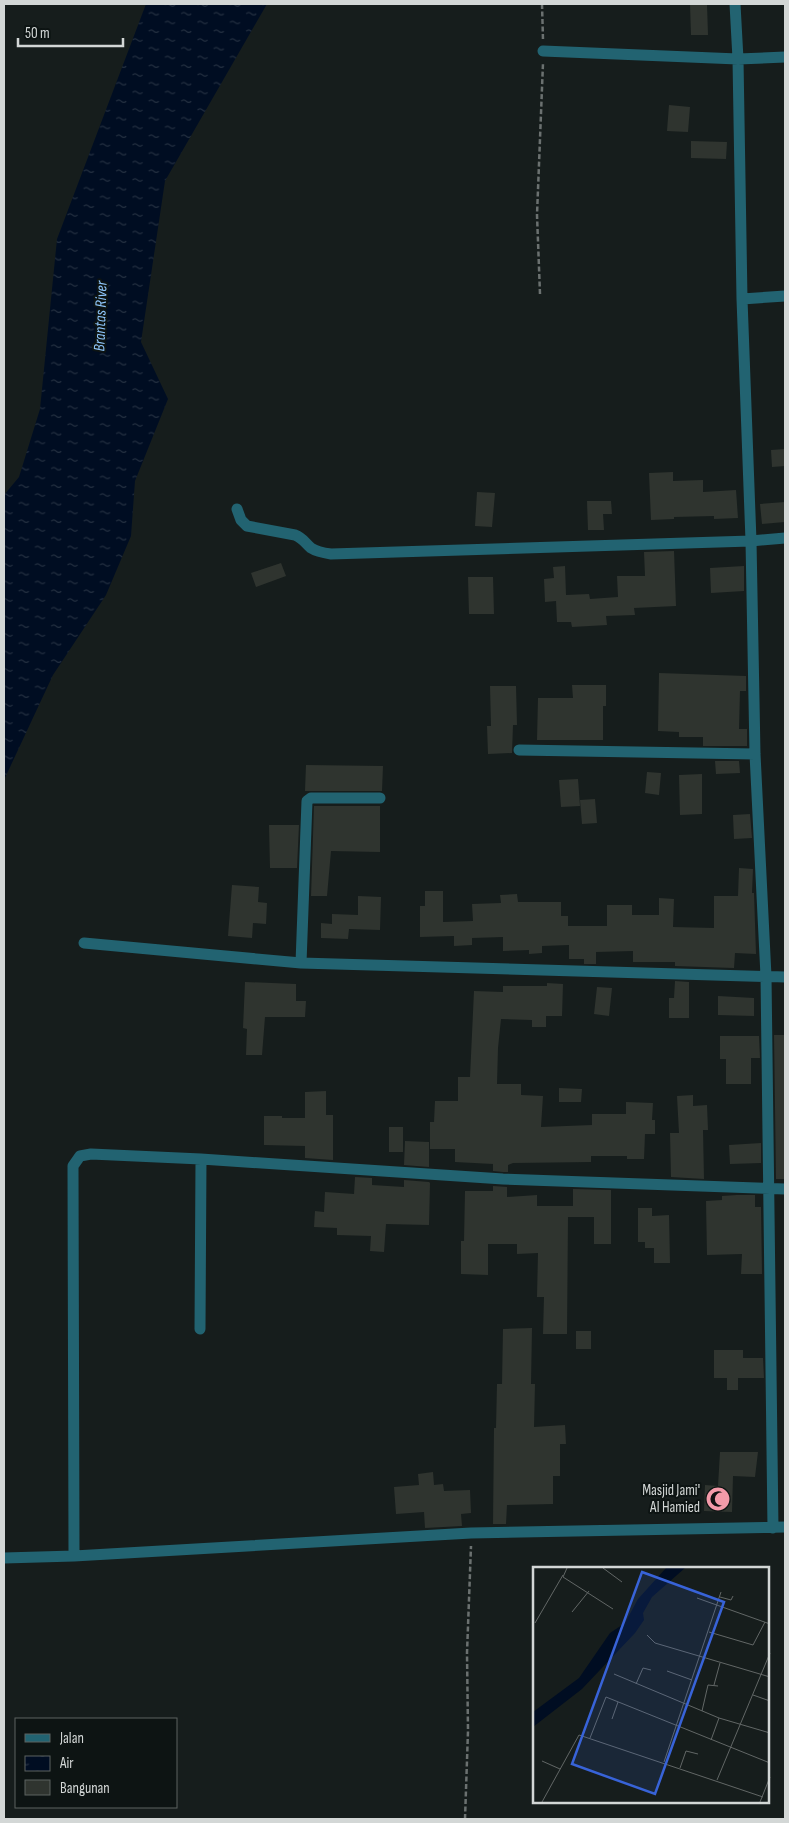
<svg xmlns="http://www.w3.org/2000/svg" width="789" height="1823" viewBox="0 0 789 1823" font-family="'Sofia Sans Condensed',sans-serif">
  <style>
    .water { fill: url(#water-ripples) }
    .building { fill: #2f342f }
    .lines { fill: none; stroke-linecap: round; stroke-linejoin: round }
    .path { stroke: #6b7170; stroke-width: 2.5; stroke-dasharray: 5 2.5; stroke-linecap: butt }
    .street { stroke: #226371; stroke-width: 11 }
    .labels { text-anchor: middle; dominant-baseline: central; stroke-width: 4; stroke-linejoin: round; paint-order: stroke }
    .poi-label { font-size: 15px; fill: #d3d7d6; stroke: #0d1413; text-anchor: end }
    .water-label { font-size: 16px; font-style: italic; fill: #8dc4f9; stroke: #0d1413 }
    .inset-road { fill: none; stroke: #626766; stroke-width: 1 }
    .view { fill: #3863d8; fill-opacity: 0.15; stroke: #3863d8; stroke-width: 2.5 }
    .inset-edge { fill: none; stroke: #d3d7d6; stroke-width: 2.5 }
  </style>
  <defs>
    <pattern id="water-ripples" width="26" height="14" patternUnits="userSpaceOnUse" patternTransform="scale(1.25)"><rect width="26" height="14" fill="#000d22"/><path d="M2 4q2-2 4 0t4 0M15 11q2-2 4 0t4 0" fill="none" stroke="#243041"/></pattern>
  </defs>
  <rect width="100%" height="100%" fill="#161d1c"/>
  <path class="water" d="M146,4H267L165,181L141,342L168,399L135,481L131,536L106,595L53,675L4,780V495L19,477L40,409L57,239Z"/>
  <path class="building" d="M690,4H707L708,35H691Z
    M669,105L690,107L688,132L667,131Z
    M691,141L727,142L726,159L691,158Z
    M785,449V466L772,467L771,450Z
    M673,472V481L703,480V492L736,490L738,518L714,519V516L674,517V519L651,520L649,473Z
    M477,492L495,493L492,527L475,526Z
    M587,501H611L612,514H603L604,530H588Z
    M785,502V522L762,524L760,504Z
    M674,551L676,606L634,608L635,615L606,616L607,625L572,627L571,622H557L556,601L545,602L544,579L554,578L553,567L565,566L566,595L589,594L590,599L618,597L617,576H645L644,552Z
    M281,563L286,576L256,587L251,573Z
    M744,566V591L711,593L710,568Z
    M468,577H493L494,614H469Z
    M659,673L746,676V691H740L739,729H747V746H703V737H679V732L658,731Z
    M572,685H606V706H603V740H537L538,698H573Z
    M490,686H516L517,725H513L512,753L488,754L487,726H491Z
    M715,761H739L740,773L716,774Z
    M306,765L383,766L382,791H305Z
    M647,772L661,773L659,795L645,793Z
    M702,774V814L680,815L679,775Z
    M578,779L580,806L561,807L559,780Z
    M595,799L597,823L582,824L580,800Z
    M380,806V852L331,851L327,896H311L314,806Z
    M750,814L752,838L734,839L733,815Z
    M269,825H299L297,868H270Z
    M739,868L753,869L752,893H754L756,954L735,953L734,968L675,966V962H633V951L596,952V964H584V959H569V945L542,946V953L529,954V950L503,951V937L472,938V945L454,946V936L420,937V906H425V891H443V922L473,921L472,904L501,903L500,895L517,894L518,902H561V916H568V926H607V905H632V915H659V898L674,899L673,927L714,928V896H738Z
    M232,885L259,887L258,902L267,903L266,924L253,923L252,938L228,936Z
    M358,896L381,897L380,930L349,929L348,939L321,938V923L332,924V914L358,915Z
    M675,981L689,982V1018H669V998H674Z
    M245,982L296,984V1001H306L305,1017H265L262,1055H246L247,1029L243,1028Z
    M547,983L563,984L562,1016H546V1027H532V1020L501,1019L498,1048L497,1084H521V1095L543,1096L541,1127L592,1125V1114H626V1102L653,1103L652,1120H655V1134H645L644,1159H627V1156H591V1162L513,1163L508,1165V1172H503L493,1171V1164L455,1162V1149H430V1122H434L435,1101H458V1077H470L474,991L503,992V986H547Z
    M597,987L612,988L609,1016L594,1014Z
    M718,996L754,998V1016L718,1015Z
    M774,1035H785V1179H776Z
    M720,1036H759L760,1058H751V1084H726V1059H720Z
    M559,1088L582,1089L581,1102H559Z
    M326,1091V1115H333V1160L305,1158V1146L264,1145V1116H282V1118H305V1092Z
    M693,1095V1106L707,1105L708,1130H703L704,1179L671,1177L670,1133H679L677,1096Z
    M389,1127H403V1152H389Z
    M405,1141L429,1142V1167L404,1165Z
    M761,1143V1163L730,1164L729,1145Z
    M355,1177L372,1178V1185L404,1187V1180L429,1182L430,1183L429,1225L386,1224L384,1252L370,1251L371,1236L337,1235V1228L314,1227L315,1211L324,1212L325,1192L354,1194Z
    M493,1186L507,1187V1197L537,1195V1206H573V1189L611,1190V1244H594V1217H568L567,1334H543L544,1297H537L538,1253L517,1254V1244H488V1275L461,1274V1241H464L465,1191H493Z
    M737,1195H755V1207H761L762,1274H741L742,1254L707,1255L706,1201L722,1200V1196Z
    M638,1208H652V1216L669,1215L670,1263H654V1248H645V1242H638Z
    M532,1328L531,1384H535L534,1427L565,1425L566,1444H560V1476H553V1504L507,1505L506,1524H493L494,1428H496L497,1384H502L503,1329Z
    M576,1331H591V1349H576Z
    M714,1350H743V1358H763L764,1378H738V1390H727V1378H714Z
    M720,1452H758L755,1477L733,1476L732,1512L704,1511L705,1485L718,1486Z
    M433,1472L434,1485L443,1484L444,1491L470,1490L471,1513L461,1514L462,1526L425,1528L424,1512L396,1514L394,1487L419,1485L418,1474Z"/>
  <g class="lines">
    <path class="path" d="M542,4L543,40
      M540,294L537,215L543,63
      M465,1819L468,1731L467,1653L471,1546"/>
    <path class="street" d="M735,4L738,59L742,299L751,541L755,754L766,976L773,1528
      M543,51L738,59L785,57
      M742,299L785,296
      M237,509L241,520L247,526L295,535C303,538 305,543 311,548C317,552 324,553 331,554L751,541L785,538
      M519,750L755,754
      M84,943L301,963L785,977
      M301,963L307,801L311,798H380
      M200,1329L201,1159
      M74,1556L73,1166L80,1156L91,1154L201,1159L503,1179L785,1189
      M4,1558L74,1556L471,1533L785,1527"/>
  </g>
  <defs>
    <symbol id="mosque-disc" viewBox="-11 -11 22 22"><circle r="9.5" fill="#f39aa9" stroke="#0d1413"/><path d="M3.5-4.9A6 6 0 1 0 3.5 4.9A5 5 0 1 1 3.5-4.9Z" fill="#111"/></symbol>
  </defs>
  <g fill-rule="evenodd">
    <use href="#mosque-disc" x="704" y="1485" width="28" height="28"/>
  </g>
  <g class="labels">
    <g class="poi-label">
      <text x="700" y="1490">Masjid Jami'<tspan x="700" dy="17">Al Hamied</tspan></text>
    </g>
    <g class="water-label">
      <text transform="translate(101 316) rotate(-88)">Brantas River</text>
    </g>
  </g>
  <g transform="translate(533 1567)">
    <rect width="236" height="236" fill="#161d1c"/>
    <path d="M133,1H152L119,30L110,46L111,53L102,66L49,122L0,160V145L46,111L77,66L92,56L105,32Z" fill="#000d22"/>
    <path class="inset-road" d="M34,1L30,10L80,42M70,1L89,15M187,30L198,33L200,29M164,31L237,57M39,45L56,24M2,56L30,8M176,65L220,78L232,55M114,68L122,76L237,110M134,104L159,113M81,107L186,151L237,166M103,117L110,101L118,103M181,118L187,96M220,128L237,134M169,144L175,118L185,119M79,152L85,135M57,171L73,130L237,196M178,173L186,151M9,194L27,202M131,195L188,25M147,201L153,184L165,187M184,213L237,86M9,235L46,168L230,230M227,235L237,210"/>
    <path class="view" d="M109,5L191,35L122,227L39,197Z"/>
    <rect width="236" height="236" class="inset-edge"/>
  </g>
  <rect width="789" height="1823" fill="none" stroke="#d3d7d6" stroke-width="10"/>
  <rect x="15" y="1718" width="162" height="90" fill="#0d1413" stroke="#5c6261"/>
  <rect x="25" y="1734" width="25" height="8" fill="#226371" stroke="#5c6261"/>
  <text x="60" y="1743" font-size="15" fill="#d3d7d6">Jalan</text>
  <rect x="25" y="1756" width="25" height="15" fill="url(#water-ripples)" stroke="#5c6261"/>
  <text x="60" y="1768" font-size="15" fill="#d3d7d6">Air</text>
  <rect x="25" y="1780" width="25" height="15" fill="#2f342f" stroke="#5c6261"/>
  <text x="60" y="1793" font-size="15" fill="#d3d7d6">Bangunan</text>
  <path d="M18 38v8h105v-8" fill="none" stroke="#d3d7d6" stroke-width="2.5"/>
  <text x="25" y="38" font-size="15" fill="#d3d7d6" stroke="#0d1413" stroke-width="4" paint-order="stroke">50 m</text>
</svg>
